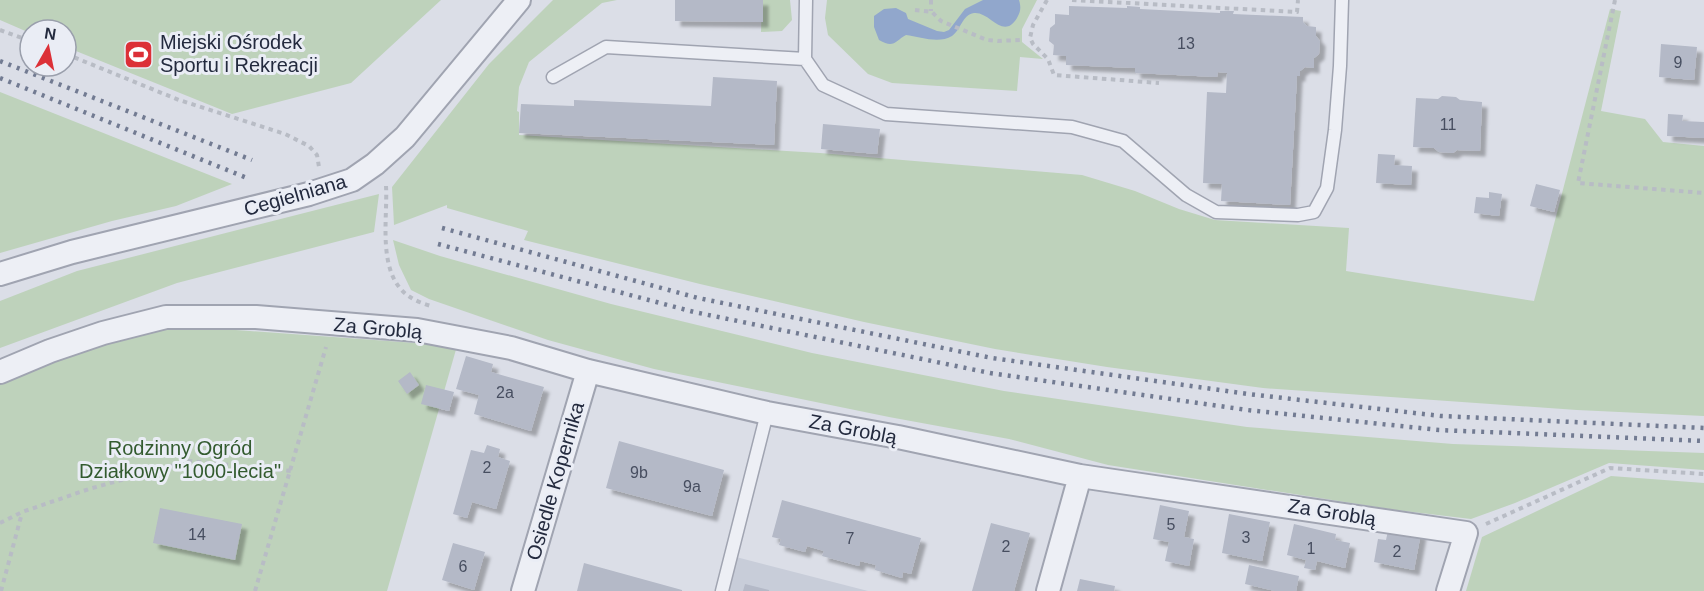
<svg xmlns="http://www.w3.org/2000/svg" width="1704" height="591" viewBox="0 0 1704 591" font-family="Arial,sans-serif">
  <style>
    .built { fill: #c8cdd9 }
    .green { fill: #bed2bb }
    .water { fill: #91a7cc }
    .building { fill: #b4b9c7; filter: url(#shadow) }
    .lines { fill: none; stroke-linecap: round; stroke-linejoin: round }
    .service-casing { stroke: #a0a4b1; stroke-width: 15 }
    .minor-casing { stroke: #a0a4b1; stroke-width: 26 }
    .path { stroke: #b8bcc5; stroke-width: 4; stroke-dasharray: 4.5 4.5; stroke-linecap: butt }
    .service { stroke: #edeff5; stroke-width: 12 }
    .minor { stroke: #edeff5; stroke-width: 22 }
    .rail { stroke: #727b92; stroke-width: 4.5; stroke-dasharray: 3 6; stroke-linecap: butt }
    .labels { text-anchor: middle; dominant-baseline: central; stroke-width: 6; stroke-linejoin: round; paint-order: stroke }
    .number-label { font-size: 16px; fill: #474e60 }
    .poi-label { font-size: 20px; fill: #232a3e; stroke: #eaedf5; text-anchor: start }
    .street-label { font-size: 20px; fill: #232a3e; stroke: #eaedf5 }
    .park-label { font-size: 20px; fill: #335b2f; stroke: #eaedf5 }
  </style>
  <defs>
    <filter id="shadow"><feDropShadow dx="5.5" dy="5.5" stdDeviation="1.5" flood-color="#0004"/></filter>
  </defs>
  <rect width="100%" height="100%" fill="#dbdee7"/>
  <path class="built" d="M736,557L868,591H727Z"/>
  <path class="green" d="M0,0H441L351,83L232,114L66,47V30H30V33L0,20Z
    M553,0H617L602,3L529,62L519,87L517,111L519,112V135L820,153L1082,175L1135,191L1179,209L1215,220L1349,228L1346,271L1534,301L1610,9L1621,11L1601,111L1645,119L1663,142L1704,146V416L1577,410L1263,388L1107,367L995,349L864,322L700,284L524,240L528,231L447,208V205L394,225L392,187L489,64Z
    M762,0H790L792,20L782,31L761,32Z
    M827,0H1037L1022,29V42L1043,59L1020,57L1017,91L892,83L868,74L828,35L825,18Z
    M0,92L232,184L176,206L112,221L0,253Z
    M379,194L374,232L177,283L0,348V301L77,271Z
    M393,240L440,256L611,304L812,353L1004,391L1247,427L1453,444L1704,453V470L1609,463L1515,503L1471,519L1396,510L1108,465L1009,439L889,417L654,369L548,340L429,299L411,290L399,265Z
    M168,325L457,346L387,591H0V383L108,341Z
    M1611,476L1704,483V591H1466L1482,537Z"/>
  <path class="water" d="M983,0H1019C1021,7 1021,11 1017,18C1003,41 990,11 974,13C962,15 961,30 952,36C939,44 920,37 906,35C895,41 894,49 879,40L874,27V16L884,9L896,8L906,13L908,19L937,31L944,32L949,30L965,9Z"/>
  <path class="building" d="M675,0H763V22L675,21Z
    M1069,6L1127,8V6L1140,7V9L1220,13V11H1234L1233,14L1303,17V22L1307,26L1316,27V36L1320,41L1319,54L1314,58V68L1305,67L1300,71V76H1297L1290,205L1221,201L1222,184L1203,183L1207,92L1226,93L1227,73L1218,72L1217,77L1135,73V68L1066,65V56L1053,55L1054,45L1049,41L1050,28L1055,24V14L1069,15Z
    M1661,44L1697,47L1694,80L1659,77Z
    M713,77L777,81L774,145L519,133L521,104L574,106V100L711,106Z
    M1442,96L1456,97L1460,100L1482,102L1480,151L1457,150L1453,153L1439,152L1434,148L1413,147L1416,98L1438,99Z
    M1668,114L1683,115L1682,121L1704,122V138L1667,136Z
    M823,124L880,129L877,154L821,149Z
    M1378,154L1395,155L1394,165L1412,166L1411,185L1376,183Z
    M1536,184L1560,190L1554,212L1530,206Z
    M1489,192L1502,194L1499,216L1474,213L1476,197L1489,198Z
    M466,356L493,364L491,372L544,387L531,431L474,414L479,395L456,389Z
    M410,372L419,385L407,394L398,381Z
    M426,385L454,392L449,411L421,404Z
    M619,441L724,470L712,516L606,488Z
    M487,445L500,449L498,457L510,461L496,509L472,502L467,518L453,514L471,450L484,453Z
    M782,500L921,538L911,574L903,572L902,578L875,570L876,565L860,561L859,566L822,556L824,551L807,546L805,552L779,545L781,539L772,537Z
    M1160,505L1189,511L1184,537L1194,539L1189,566L1165,561L1169,542L1153,539Z
    M160,508L242,524L235,560L153,543Z
    M1229,514L1270,522L1262,561L1222,553Z
    M991,523L1030,533L1014,591H972Z
    M1294,524L1336,534L1335,540L1350,543L1345,568L1317,561L1315,570L1304,568L1306,560L1287,555Z
    M1389,526L1421,533L1414,570L1374,562L1378,539L1386,540Z
    M453,543L485,552L474,590L442,580Z
    M584,563L682,590V591H577Z
    M1249,565L1299,576L1296,591H1275L1245,584Z
    M1080,579L1115,586L1114,591H1077Z
    M745,584L769,590V591H743Z"/>
  <g class="lines">
    <defs>
      <path id="service" d="M806,0L805,59L823,85L886,114L1072,127L1123,141L1186,195L1216,212L1298,215L1314,212L1327,188L1335,130L1340,66L1342,0
        M553,77L606,47L805,59
        M722,591L767,413"/>
      <path id="minor" d="M0,274L72,252L309,194L352,180L375,164L405,137L519,0
        M0,372L50,351L103,333L166,317H256L417,330L511,348L588,371L767,413L898,437L1080,476L1466,533L1448,591
        M523,591L588,371
        M1048,591L1080,476"/>
    </defs>
    <use href="#service" class="service-casing"/>
    <use href="#minor" class="minor-casing"/>
    <path class="path" d="M931,0V11
      M1047,0L1033,25L1030,38L1033,44L1048,59L1054,75L1159,83
      M1072,0L1297,12L1298,0
      M1615,0L1578,183L1704,193
      M915,10L932,12L941,21L987,40L998,41L1020,40
      M0,30L30,41
      M66,54L179,100L285,134L309,146L317,155L319,167
      M386,186C388,219 376,275 410,297C416,301 424,304 431,306
      M0,523L22,512L89,489L189,461L291,471
      M1486,524L1610,468L1704,474
      M1,591L22,513
      M255,591L326,347"/>
    <use href="#service" class="service"/>
    <use href="#minor" class="minor"/>
    <path class="rail" d="M0,61L252,160
      M0,78L247,178
      M442,228L698,298L992,358L1248,394L1441,416L1704,428
      M438,244L694,312L990,373L1247,410L1439,430L1704,441"/>
  </g>
  <defs>
    <symbol id="stadium-square" viewBox="-11 -11 22 22"><rect x="-9" y="-9" width="18" height="18" rx="4" fill="#dc3037" stroke="#eaedf5"/><path d="M0-5a6.5 5 0 1 0 0 10a6.5 5 0 1 0 0-10ZM-3.5-1.8h7v3.6h-7Z" fill="#fff"/></symbol>
  </defs>
  <g fill-rule="evenodd">
    <use href="#stadium-square" x="122" y="38" width="33" height="33"/>
  </g>
  <g class="labels">
    <g class="number-label">
      <text x="1186" y="43">13</text>
      <text x="1678" y="62">9</text>
      <text x="1448" y="124">11</text>
      <text x="505" y="392">2a</text>
      <text x="487" y="467">2</text>
      <text x="639" y="472">9b</text>
      <text x="692" y="486">9a</text>
      <text x="1171" y="524">5</text>
      <text x="197" y="534">14</text>
      <text x="1246" y="537">3</text>
      <text x="850" y="538">7</text>
      <text x="1006" y="546">2</text>
      <text x="1311" y="548">1</text>
      <text x="1397" y="551">2</text>
      <text x="463" y="566">6</text>
    </g>
    <g class="poi-label">
      <text x="160" y="42">Miejski Ośrodek<tspan x="160" dy="23">Sportu i Rekreacji</tspan></text>
    </g>
    <g class="street-label">
      <text transform="translate(295 195) rotate(-16)">Cegielniana</text>
      <text transform="translate(378 328) rotate(5)">Za Groblą</text>
      <text transform="translate(853 429) rotate(11)">Za Groblą</text>
      <text transform="translate(555 481) rotate(-74)">Osiedle Kopernika</text>
      <text transform="translate(1332 512) rotate(9)">Za Groblą</text>
    </g>
    <g class="park-label">
      <text x="180" y="448">Rodzinny Ogród<tspan x="180" dy="23">Działkowy "1000-lecia"</tspan></text>
    </g>
  </g>
  <g transform="translate(48 48) rotate(9)"><circle r="28" fill="#eaedf5" stroke="#9a9fac" stroke-width="1.5"/>
  <path d="M0-4.5L10 22L0 15L-10 22Z" fill="#dc3037"/>
  <text y="-9" font-size="16" font-weight="bold" text-anchor="middle" fill="#232a3e">N</text>
  </g>
</svg>
